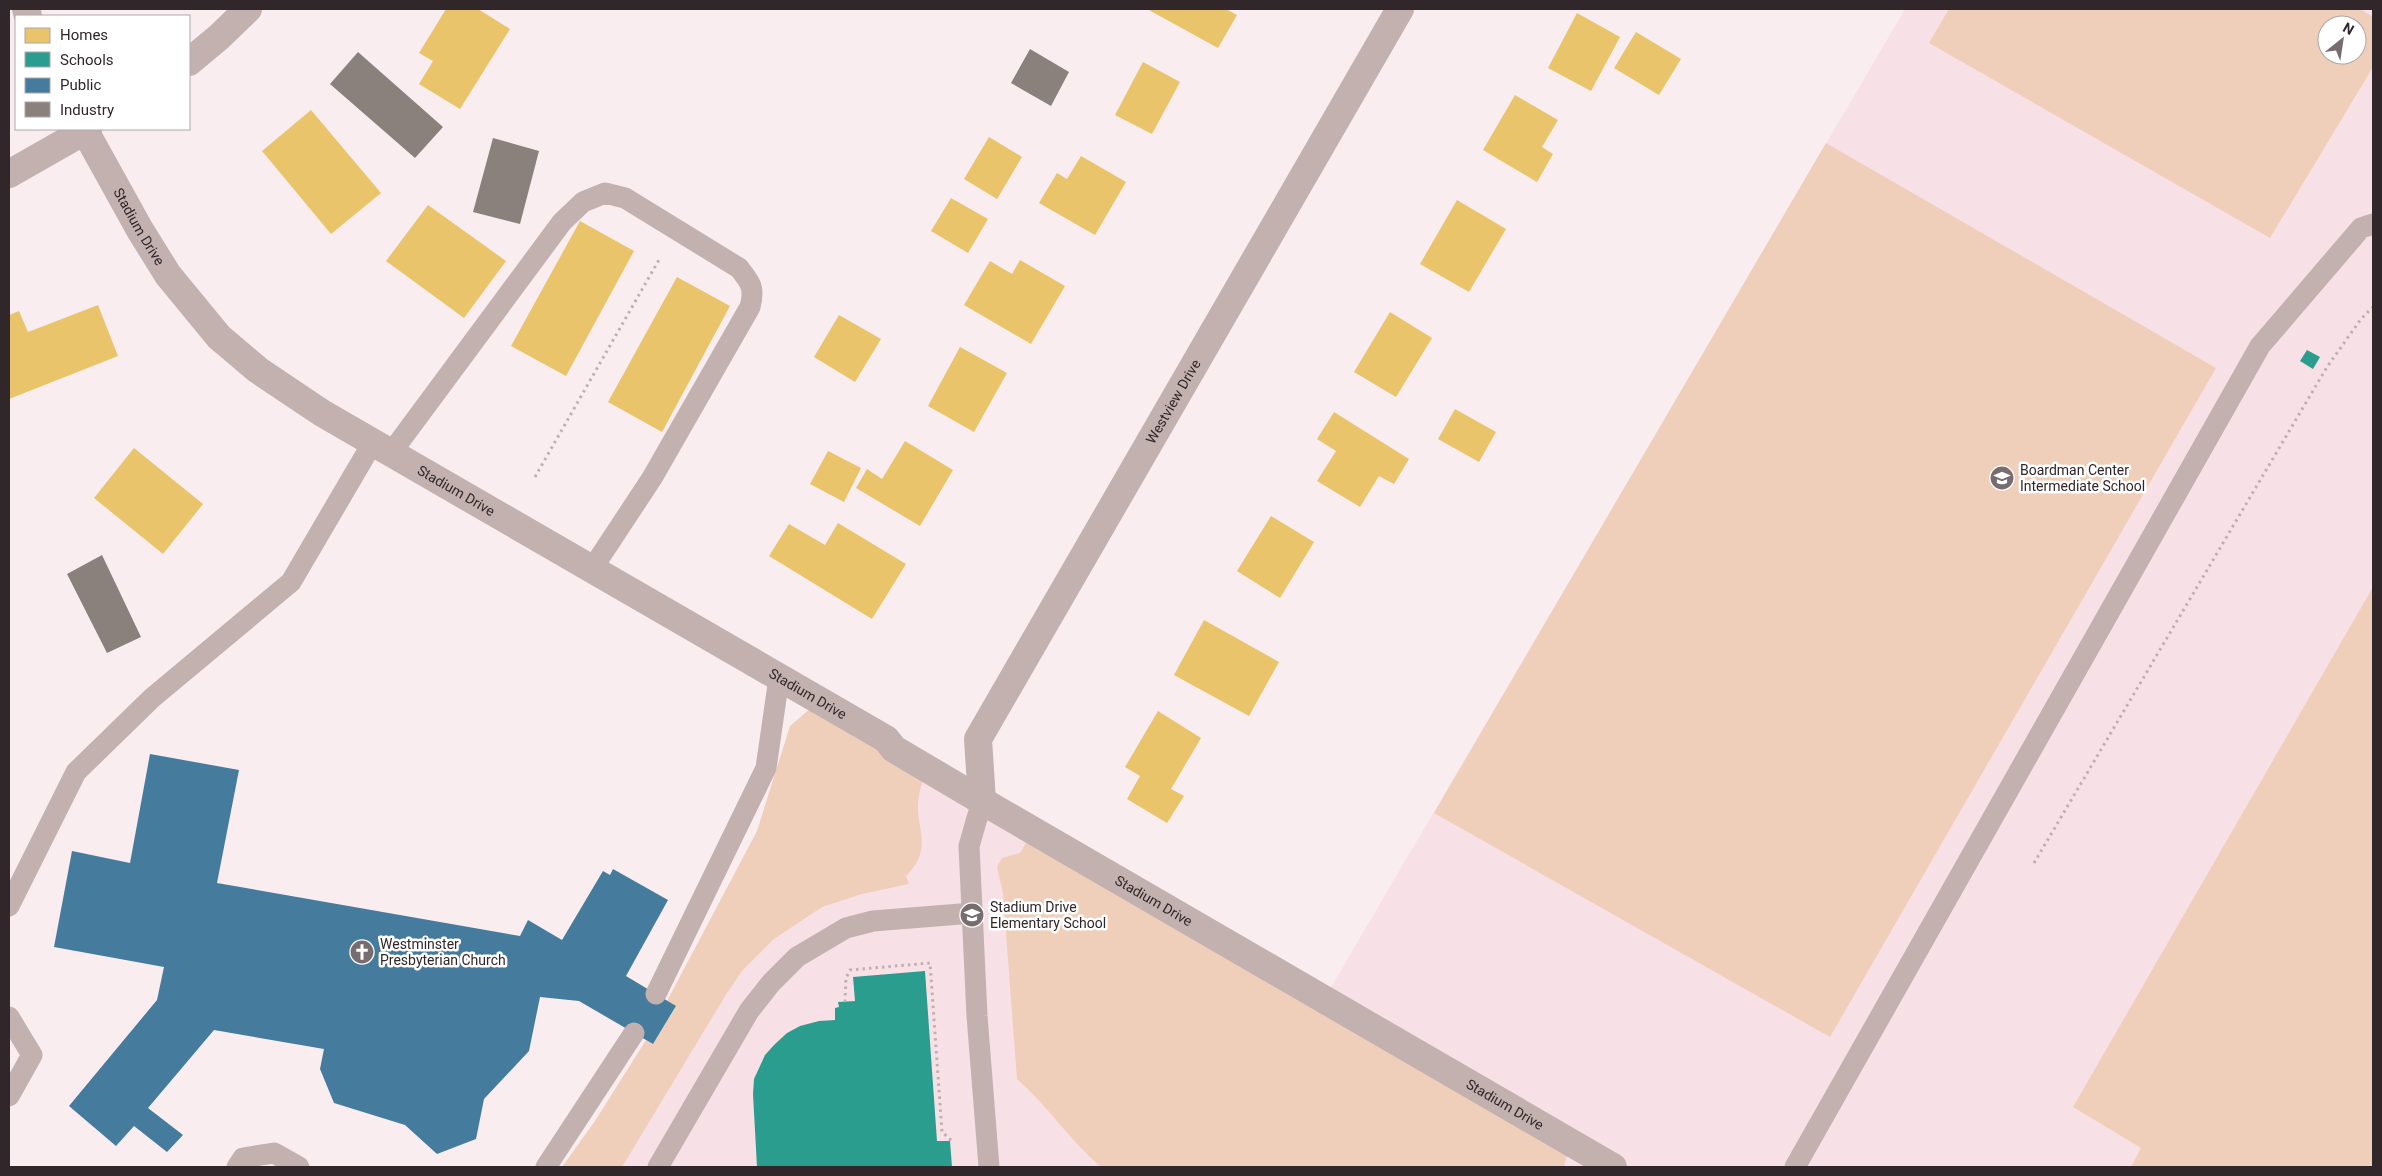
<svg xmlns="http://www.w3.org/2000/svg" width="2382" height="1176" viewBox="0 0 2382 1176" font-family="Roboto,sans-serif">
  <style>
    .built { fill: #f7e1e6; fill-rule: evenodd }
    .green { fill: #efcfba; fill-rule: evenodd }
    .homes { fill: #e9c46a }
    .schools { fill: #2a9d8f }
    .public { fill: #457b9d }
    .industry { fill: #8a817c }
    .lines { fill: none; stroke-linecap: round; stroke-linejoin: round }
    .path { stroke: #beb1af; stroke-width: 3; stroke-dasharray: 2.5 4; stroke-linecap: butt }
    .lane { stroke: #c2b1af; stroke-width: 21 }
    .street { stroke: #c2b1af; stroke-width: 28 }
    .labels { text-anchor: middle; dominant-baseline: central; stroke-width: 5; stroke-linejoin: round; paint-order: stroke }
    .street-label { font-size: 14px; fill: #312629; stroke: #fff }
    .poi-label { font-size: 14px; fill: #312629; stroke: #fff; text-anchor: start }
  </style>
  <rect width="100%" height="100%" fill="#f9edf0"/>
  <path class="built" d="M1905,9H2373V1167H621L872,731L1324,999ZM2327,25H2357V55H2327Z"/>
  <path class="green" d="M1949,9H2360L2373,17V67L2270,238L1929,43ZM2327,25H2357V55H2327Z
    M1826,143L2216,368L1830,1037L1434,813Z
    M2373,587V1167H2131L2141,1148L2073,1107Z
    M819,701L928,769C925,777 920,786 919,795C913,828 936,846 906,876L909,884L862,894L822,907L774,939L742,971L727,993L622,1167H562L595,1121L646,1040L653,1044L676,1007L667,1001L757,831L790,726Z
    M1033,831L1570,1142L1564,1167H1101C1070,1141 1048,1106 1017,1079L1003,893L997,867L1002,858L1020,853Z"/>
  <path class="homes" d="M446,9H478L510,29L460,109L419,84L433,61L419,53Z
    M1147,9H1226L1237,15L1218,48Z
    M1577,13L1620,37L1591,91L1548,68Z
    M1636,32L1681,59L1659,95L1614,68Z
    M1143,62L1180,82L1152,134L1115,115Z
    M1515,95L1558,120L1542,147L1553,154L1537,182L1483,150Z
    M311,110L381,193L331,234L262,151Z
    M989,137L1022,157L997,199L964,179Z
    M1081,156L1126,182L1095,235L1039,203L1057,173L1067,179Z
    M951,198L988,219L968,253L931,231Z
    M1457,200L1506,229L1469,292L1420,264Z
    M428,205L506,261L464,318L386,261Z
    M580,221L634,251L566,376L511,346Z
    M1020,260L1065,286L1031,344L964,305L990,261L1012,274Z
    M677,277L730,306L662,432L608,402Z
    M98,305L118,356L9,399V315L19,311L28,332Z
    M1390,312L1432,338L1396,397L1354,372Z
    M839,315L881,339L855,382L814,357Z
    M960,347L1007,373L974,432L928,406Z
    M1455,409L1496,432L1479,462L1438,439Z
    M1334,412L1409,459L1394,484L1379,476L1360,507L1317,481L1336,451L1317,439Z
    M905,441L953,470L920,526L856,488L867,469L882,479Z
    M134,448L203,504L163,554L94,498Z
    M828,451L861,468L844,502L810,484Z
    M1271,516L1314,542L1280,598L1237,571Z
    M838,523L906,564L872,619L769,556L789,524L825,545Z
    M1204,620L1279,662L1249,716L1174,675Z
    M1158,711L1201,738L1171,789L1184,796L1167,823L1127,799L1140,776L1125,767Z"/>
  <path class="schools" d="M2307,350L2320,357L2313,369L2300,361Z
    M925,971L937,1141H950L952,1167H757L753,1094L754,1079L765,1055L775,1044L787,1033L800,1026L819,1021L835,1020V1008L839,1007L838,1002L855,1001L853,977Z"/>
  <path class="public" d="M150,754L239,770L217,883L520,936L528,920L562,940L603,871L610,875L613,869L668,900L626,976L676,1006L653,1044L579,1001L540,997L529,1051L484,1099L476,1139L437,1154L405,1125L334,1103L320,1069L324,1049L214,1030L148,1108L183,1135L167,1152L134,1126L116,1146L69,1106L157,1000L164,967L54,947L72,851L130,863Z"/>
  <path class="industry" d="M1030,49L1069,72L1051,106L1011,83Z
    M358,52L443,127L415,158L330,84Z
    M493,138L539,151L520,224L473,212Z
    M102,555L141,637L107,653L67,574Z"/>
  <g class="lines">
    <path class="path" d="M535,477L660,258
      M2034,863L2327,367L2361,319L2373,307
      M845,1002L846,978L850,970L930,963L942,1132L953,1142"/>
    <path class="lane" d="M391,453L562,222L583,202L605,193L625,198L739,268C751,283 755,288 750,307L652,478L592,569
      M982,801L969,846L977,1016L989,1167
      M9,906L76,772L152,698L291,582L373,442
      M656,994L766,768L779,678
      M9,1017L32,1055L9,1096
      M237,1167L243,1158L274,1153L299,1167
      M546,1167L634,1033
      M658,1167L749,1011L771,983L797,957L846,928L873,921L973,913
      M1795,1167L2260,346L2361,228L2373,224"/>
    <g class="street">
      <path d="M26,9L28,16"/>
      <path d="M189,62L219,37L248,9"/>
      <path id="s1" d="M84,129L140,230L168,275L219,337L258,370L322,413L886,739L894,749L982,801L1613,1167"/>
      <path d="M9,174L88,129"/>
      <path id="s2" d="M982,801L978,739L1400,9"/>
    </g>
  </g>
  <defs>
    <symbol id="school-disc" viewBox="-11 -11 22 22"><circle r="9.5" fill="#776c6f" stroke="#fff"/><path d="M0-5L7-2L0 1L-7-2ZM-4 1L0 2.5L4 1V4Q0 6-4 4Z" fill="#fff"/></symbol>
    <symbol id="church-disc" viewBox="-11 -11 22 22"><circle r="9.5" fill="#776c6f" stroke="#fff"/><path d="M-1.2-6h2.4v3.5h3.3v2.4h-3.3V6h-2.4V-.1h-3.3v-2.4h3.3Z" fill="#fff"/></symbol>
  </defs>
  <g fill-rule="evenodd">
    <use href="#school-disc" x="1988" y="464" width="28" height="28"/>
    <use href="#school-disc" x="958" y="901" width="28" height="28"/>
    <use href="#church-disc" x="348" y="938" width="28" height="28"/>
  </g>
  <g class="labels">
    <g class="street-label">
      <text stroke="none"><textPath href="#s1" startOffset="112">Stadium Drive</textPath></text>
      <text stroke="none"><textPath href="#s2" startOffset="452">Westview Drive</textPath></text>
      <text stroke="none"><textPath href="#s1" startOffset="532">Stadium Drive</textPath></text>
      <text stroke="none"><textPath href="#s1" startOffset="938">Stadium Drive</textPath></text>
      <text stroke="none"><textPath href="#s1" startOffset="1342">Stadium Drive</textPath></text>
      <text stroke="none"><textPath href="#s1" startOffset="1748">Stadium Drive</textPath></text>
    </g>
    <g class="poi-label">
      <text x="2020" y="470">Boardman Center<tspan x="2020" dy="16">Intermediate School</tspan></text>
      <text x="990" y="907">Stadium Drive<tspan x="990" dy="16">Elementary School</tspan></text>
      <text x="380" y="944">Westminster<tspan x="380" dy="16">Presbyterian Church</tspan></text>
    </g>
  </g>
  <rect width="2382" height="1176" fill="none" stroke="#312629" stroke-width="20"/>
  <rect x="15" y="15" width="175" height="115" fill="#ffffff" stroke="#ada8a9"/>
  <rect x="25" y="28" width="25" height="15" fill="#e9c46a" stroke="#ada8a9"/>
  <text x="60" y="40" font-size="15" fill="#312629">Homes</text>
  <rect x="25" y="52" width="25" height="15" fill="#2a9d8f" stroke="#ada8a9"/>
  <text x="60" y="65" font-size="15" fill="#312629">Schools</text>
  <rect x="25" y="78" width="25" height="15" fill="#457b9d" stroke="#ada8a9"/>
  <text x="60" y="90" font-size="15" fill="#312629">Public</text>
  <rect x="25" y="102" width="25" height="15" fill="#8a817c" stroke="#ada8a9"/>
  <text x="60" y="115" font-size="15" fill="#312629">Industry</text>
  <g transform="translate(2342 40) rotate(30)"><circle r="24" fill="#ffffff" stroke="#ada8a9"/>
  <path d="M0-4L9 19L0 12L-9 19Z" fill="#776c6f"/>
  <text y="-8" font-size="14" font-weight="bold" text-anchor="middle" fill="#312629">N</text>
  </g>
</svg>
